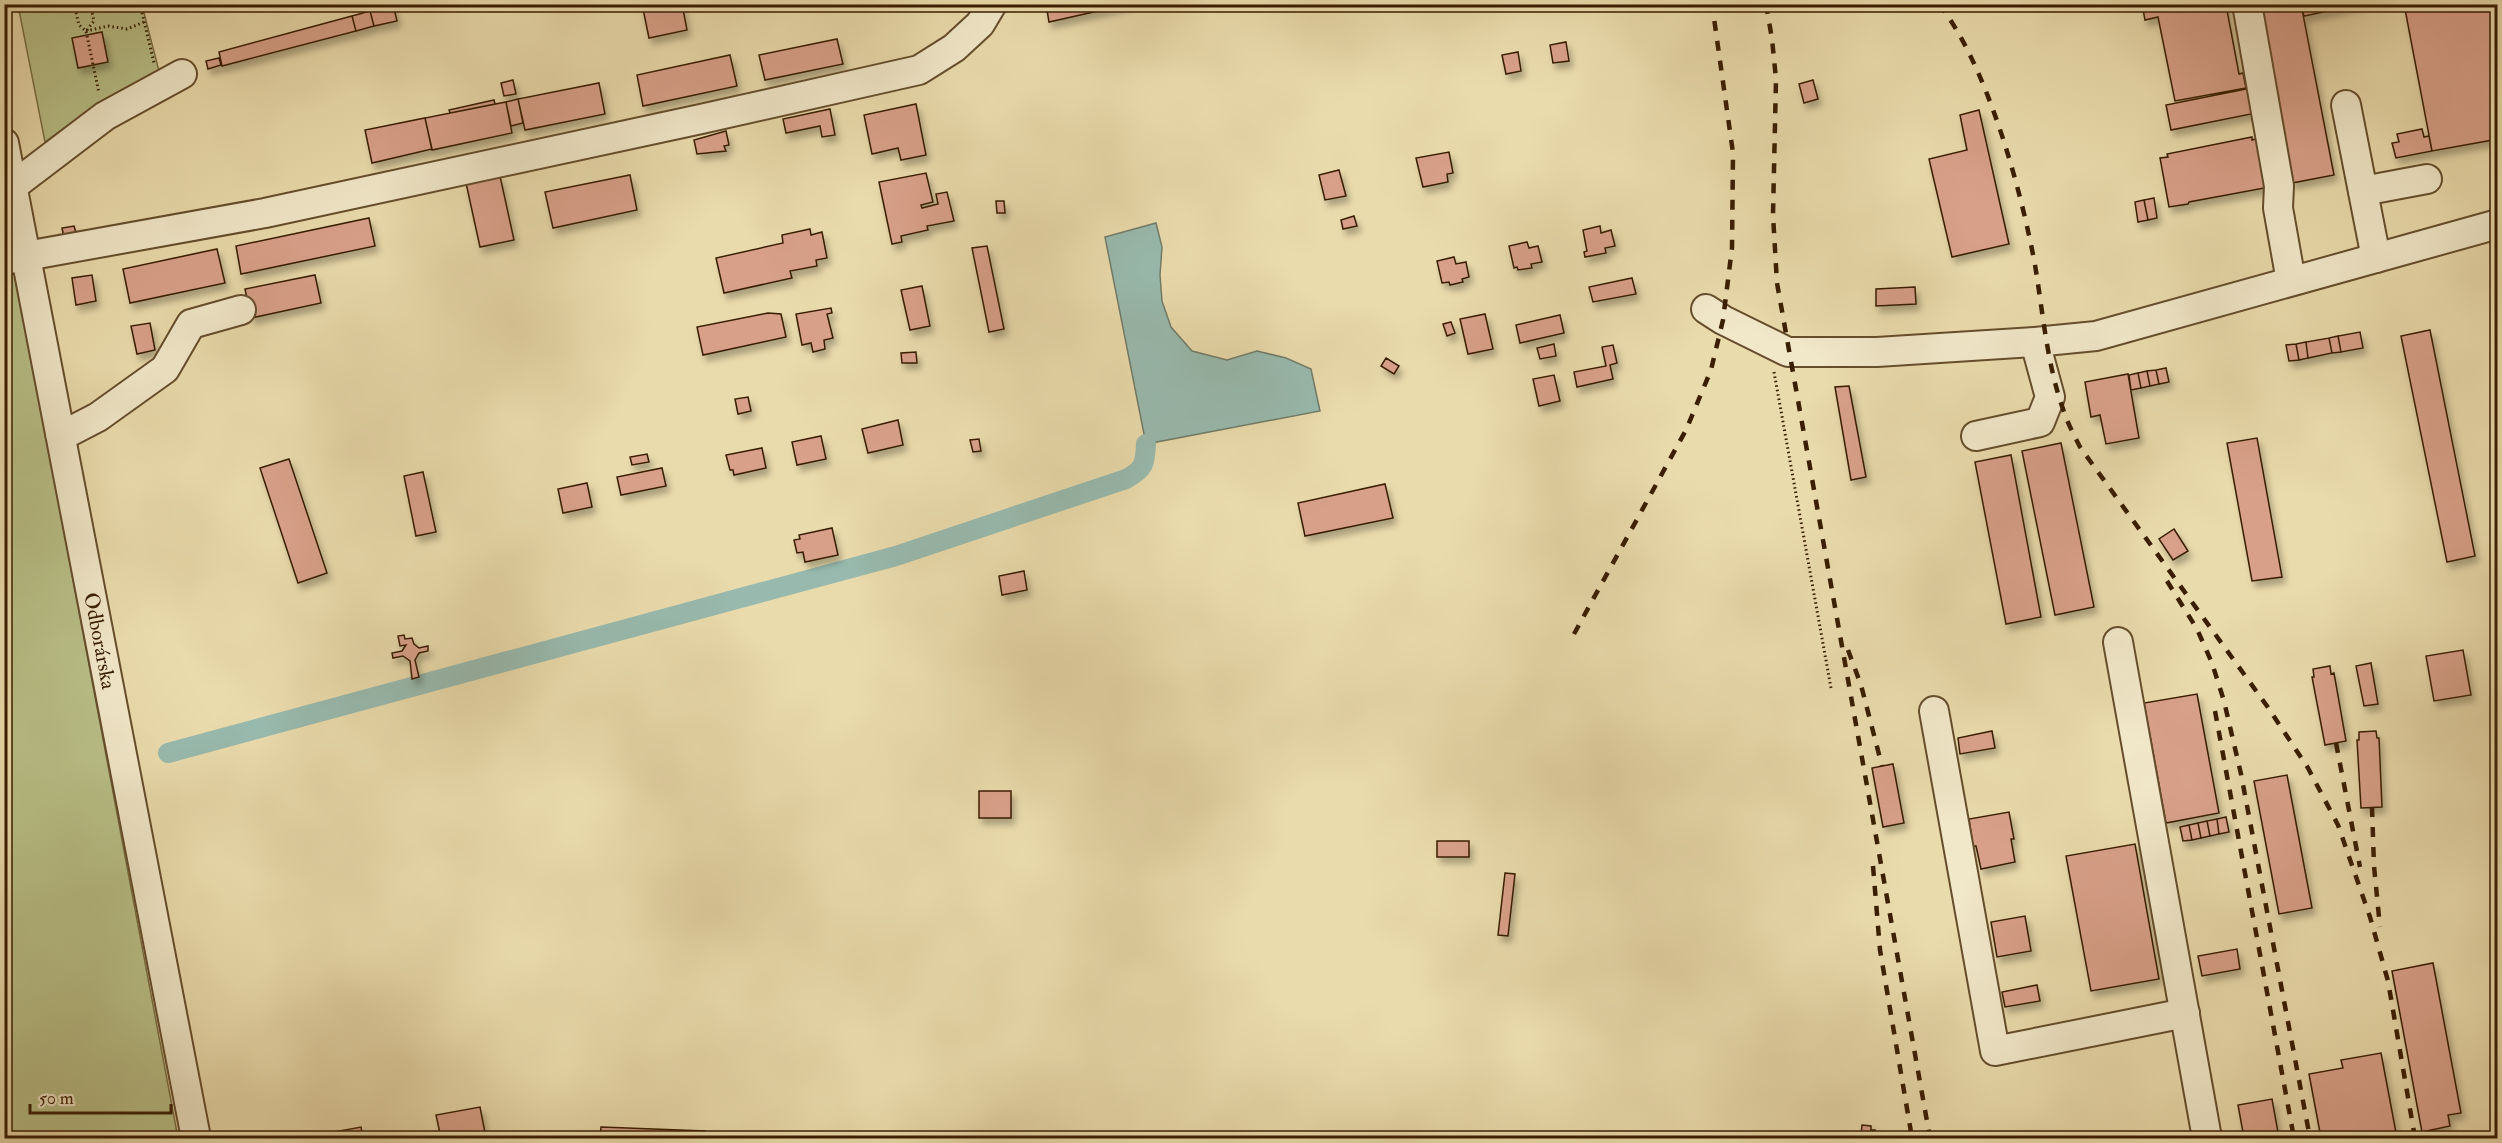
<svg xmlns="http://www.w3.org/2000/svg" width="2502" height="1143" viewBox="0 0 2502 1143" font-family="'IM FELL Double Pica',serif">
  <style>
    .green { fill: #b9c088; stroke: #796f44; stroke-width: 1.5 }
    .water { fill: #98baae; stroke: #727c69; stroke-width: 1.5 }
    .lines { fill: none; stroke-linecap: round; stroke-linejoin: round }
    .canal { stroke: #98baae; stroke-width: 20 }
    .building { fill: #d8a089; stroke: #391e01; stroke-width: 1.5; filter: url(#shadow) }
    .minor-casing { stroke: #654d2c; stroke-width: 32 }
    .path { stroke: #391e01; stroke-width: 3; stroke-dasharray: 1.5 3; stroke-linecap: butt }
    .minor { stroke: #f1e8c9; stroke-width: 28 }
    .rail { stroke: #391e01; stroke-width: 4.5; stroke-dasharray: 10 10; stroke-linecap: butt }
    .labels { text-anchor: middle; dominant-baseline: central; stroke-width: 6; stroke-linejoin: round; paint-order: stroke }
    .street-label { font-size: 21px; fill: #391e01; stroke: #f1e8c9 }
  </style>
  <defs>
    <filter id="shadow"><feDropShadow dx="3.5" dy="6" stdDeviation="3" flood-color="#0004"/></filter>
  </defs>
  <rect width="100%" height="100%" fill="#eadbac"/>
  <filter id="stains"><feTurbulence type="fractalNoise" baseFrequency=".00333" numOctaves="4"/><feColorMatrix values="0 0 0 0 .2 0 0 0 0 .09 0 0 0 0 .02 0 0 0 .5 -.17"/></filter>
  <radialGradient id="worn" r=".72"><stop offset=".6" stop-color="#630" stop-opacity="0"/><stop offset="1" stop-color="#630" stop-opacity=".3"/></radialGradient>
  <path class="green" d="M18,5H142L160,75L103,100L45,142Z
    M15,271L178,1138H5L4,273Z"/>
  <path class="water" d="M1156,223L1162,247L1160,275L1162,301L1171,327L1192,351L1227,360L1257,351L1286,358L1311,369L1320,411L1146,444L1105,237Z"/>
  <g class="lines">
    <path class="canal" d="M168,753L896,556L1126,479C1144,469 1145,465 1146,444"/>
  </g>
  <path class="building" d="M393,4L397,21L374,26L370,11H376L375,6Z
    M642,4H682L687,30L649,38Z
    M1046,4H1129L1049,22Z
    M2142,4H2229L2226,5L2239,74L2243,73L2246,88L2175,101L2158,17L2145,20Z
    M2258,4H2301L2334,175L2292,183Z
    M2301,4H2361L2304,16Z
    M2404,4H2490L2498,41V139L2432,151Z
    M370,11L374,26L356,31L352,16Z
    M352,16L356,31L222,66L219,52Z
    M102,32L108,62L78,68L72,38Z
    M837,39L843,64L765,80L759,55Z
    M1566,42L1569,61L1553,63L1550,45Z
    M1518,52L1521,71L1506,74L1502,55Z
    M730,55L737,86L643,106L637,75Z
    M219,58L221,65L208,69L206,61Z
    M513,80L516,94L504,96L501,83Z
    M1813,80L1818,99L1804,103L1799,84Z
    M599,83L605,114L525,130L518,99Z
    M2251,88L2256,113L2171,130L2166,105Z
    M518,99L523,123L511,126L506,102Z
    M494,100L495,104L450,113L449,110Z
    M506,102L512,133L432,150L425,118Z
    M916,104L926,155L901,160L898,148L872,154L864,115Z
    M830,109L835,135L822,137L820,126L786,133L783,119Z
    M1979,110L2009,244L1952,257L1929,159L1967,150L1960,115Z
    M425,118L432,149L372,163L365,130Z
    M2422,129L2424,137L2429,136L2432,151L2396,158L2392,143L2399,142L2397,134Z
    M726,131L729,145L724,146L726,151L697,154L694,140Z
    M2252,137V140L2260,138L2270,187L2189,202L2188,204L2169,207L2160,158L2168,157L2167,154Z
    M1449,152L1453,173L1447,174L1448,182L1423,187L1416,158Z
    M1339,170L1346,196L1325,200L1319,175Z
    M926,173L933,202L921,205L922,208L938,204L936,194L947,192L954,221L927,226L928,230L901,236L902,242L892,244L879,182Z
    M630,175L637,210L553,228L545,192Z
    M500,176L514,240L480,247L466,183Z
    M2154,198L2157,218L2148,220L2144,200Z
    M2144,200L2148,220L2138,222L2135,202Z
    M996,201H1004L1005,213H997Z
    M1354,216L1357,226L1343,229L1341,220Z
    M369,218L375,246L241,274L236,246Z
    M74,226L77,236L64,238L62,228Z
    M1600,226L1601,233L1611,230L1615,246L1605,248L1606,253L1585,257L1584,252L1587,251L1583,230Z
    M810,229L811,235L822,232L827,258L816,260L817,266L790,271L792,278L724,293L716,258L783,243L782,235Z
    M1527,242L1529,248L1538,246L1542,262L1531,264L1532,268L1518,270L1517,267L1514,268L1509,246Z
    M987,246L1004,329L989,332L972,248Z
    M217,249L225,283L130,303L123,269Z
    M1454,257L1456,264L1466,262L1469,277L1462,279L1463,282L1450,285L1449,282L1442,283L1437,261Z
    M92,275L96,301L76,305L72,278Z
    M315,275L321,303L251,318L245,289Z
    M1632,278L1636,294L1593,302L1589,287Z
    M922,286L930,326L910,330L901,290Z
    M1915,287L1916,304L1876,306V289Z
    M831,308L832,313L827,314L833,338L824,340L825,349L813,352L811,343L802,345L796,314Z
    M768,313L781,314L786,337L703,355L697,327Z
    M1485,314L1493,349L1468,354L1460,319Z
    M1560,315L1564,333L1520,343L1516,325Z
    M1451,322L1455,333L1447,336L1443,324Z
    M150,323L155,350L137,354L131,326Z
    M2430,330L2475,556L2447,562L2401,336Z
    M2360,332L2363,348L2341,352L2338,336Z
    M2338,336L2341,352L2332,353L2329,338Z
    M2329,338L2332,353L2308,358L2306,342Z
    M2306,342L2308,358L2299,360L2296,344Z
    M1554,344L1556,356L1540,359L1537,348Z
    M2296,344L2299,360L2289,361L2286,345Z
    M1613,345L1617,363L1610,365L1613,379L1577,387L1574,372L1606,366L1602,347Z
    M916,352L917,363H902L901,353Z
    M1386,358L1399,366L1394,374L1381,366Z
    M2166,368L2169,382L2159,384L2156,370Z
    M2156,370L2159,384L2150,386L2147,371Z
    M2147,371L2150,386L2141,388L2138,373Z
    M2138,373L2141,388L2131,390L2129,375Z
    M2128,374L2139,438L2106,444L2100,415L2091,417L2085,382Z
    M1554,375L1560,401L1539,406L1533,379Z
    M1849,386L1866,477L1851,480L1835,387Z
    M748,397L751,411L738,414L735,399Z
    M898,420L903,445L868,453L862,429Z
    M821,436L826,459L797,465L792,442Z
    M2257,438L2282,577L2252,581L2227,443Z
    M979,439L981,451L973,452L970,440Z
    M2061,443L2094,607L2055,615L2022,451Z
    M762,448L766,468L734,475L733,470H730L726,455Z
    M647,454L649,462L632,465L630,457Z
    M2011,455L2041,617L2006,624L1975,462Z
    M289,459L327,573L298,583L260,468Z
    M662,468L666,486L621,495L617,477Z
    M423,472L436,532L416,536L404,476Z
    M587,483L592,507L563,513L558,489Z
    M1385,484L1393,518L1305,536L1298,503Z
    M832,528L838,555L805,562L803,552L797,553L794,540L800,539L799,535Z
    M2174,529L2188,551L2173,560L2159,539Z
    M1024,571L1027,590L1002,595L999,576Z
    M404,635L405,639L412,638L414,644L419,648L428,646V651L419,653L415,660L419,677L412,679L410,661L403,656L393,658L392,653L402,651L406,645L400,646L398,636Z
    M2463,650L2471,695L2434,701L2426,656Z
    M2371,663L2378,704L2364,706L2356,666Z
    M2330,666L2331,674L2334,673L2346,741L2325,745L2312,677H2314L2313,669Z
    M2197,694L2219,813L2166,823L2144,703Z
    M1992,731L1995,748L1960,754L1958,738Z
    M2376,731L2377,738H2379L2382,807L2361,808L2357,740H2359V732Z
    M1893,764L1904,823L1883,827L1872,768Z
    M2287,775L2312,908L2279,914L2254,781Z
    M979,791H1011V818H979Z
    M2009,812L2014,839H2011L2015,862L1981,869L1976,846H1973L1969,819Z
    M2226,817L2229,832L2219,834L2217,819Z
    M2217,819L2219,834L2210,836L2207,821Z
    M2207,821L2210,836L2201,838L2198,823Z
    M2198,823L2201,838L2192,840L2189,825Z
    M2189,825L2192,840L2183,841L2180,827Z
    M1437,841H1469V857H1437Z
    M2135,844L2159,979L2091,991L2066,856Z
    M1505,873L1515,874L1508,936L1498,935Z
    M2025,916L2031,951L1997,957L1991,922Z
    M2237,949L2240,969L2202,976L2198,956Z
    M2433,963L2461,1113L2448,1115L2450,1126L2422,1132L2392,971Z
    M2037,985L2040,1001L2005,1007L2002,992Z
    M2381,1053L2397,1138H2321L2309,1074L2343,1068L2341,1060Z
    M2272,1099L2279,1138H2244L2238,1105Z
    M480,1107L486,1138H441L436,1115Z
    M1862,1125L1871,1126V1130H1875V1136L1861,1135Z
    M361,1127L363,1138H301Z
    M601,1127L705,1131V1138H600Z"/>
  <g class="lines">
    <defs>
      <g id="minor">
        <path d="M2247,4L2279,186L2278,208L2291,281"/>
        <path d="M2346,105L2376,258"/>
        <path id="s1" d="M4,143L196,1138"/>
        <path d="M13,186L105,116L182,74"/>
        <path d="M2363,191L2427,179"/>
        <path d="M4,260L265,213L701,119L919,70L954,48L980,24L992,4"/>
        <path d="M1706,309L1723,320L1788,352H1877L2035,342L2096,336L2498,224"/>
        <path d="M60,433L71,431L98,417L165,369L191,324L241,310"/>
        <path d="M1976,436L2040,422L2050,397L2035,342"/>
        <path d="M2118,642L2207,1138"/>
        <path d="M1934,711L1995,1051L2185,1013"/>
      </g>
    </defs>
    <use href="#minor" class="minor-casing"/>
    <path class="path" d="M74,4L79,25L86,31L99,93
      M140,4L154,63
      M87,30L94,21L90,4
      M86,31L108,26L127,29L144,22
      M4,88L11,120
      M1774,372L1831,688"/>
    <use href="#minor" class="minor"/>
    <path class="rail" d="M1766,4L1772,39L1776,79L1773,215L1777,283L1930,1138
      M1939,4C1987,65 2021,189 2035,265C2043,313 2047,364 2063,409C2067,422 2074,435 2080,447L2267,706L2308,768L2338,825L2370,917L2388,981L2415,1138
      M2167,581L2197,629L2212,663L2224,701L2241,774L2310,1138
      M1574,634L1686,430L1711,370L1723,320L1732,248L1733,153L1712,4
      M1848,650L1861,685L1882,766
      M2215,711L2294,1138
      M2336,743L2360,867
      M2372,807L2374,866L2380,927
      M1873,866L1880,950L1912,1138"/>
  </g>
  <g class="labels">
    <g class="street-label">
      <text stroke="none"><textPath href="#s1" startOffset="507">Odborárska</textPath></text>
    </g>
  </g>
  <rect width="2502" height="1143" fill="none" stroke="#eadbac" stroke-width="24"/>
  <rect x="6" y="6" width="2490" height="1131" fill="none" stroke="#391e01" stroke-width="3"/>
  <rect x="12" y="12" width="2478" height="1119" fill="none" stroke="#391e01" stroke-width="1.5"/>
  <path d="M30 1104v9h141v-9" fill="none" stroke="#391e01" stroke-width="3"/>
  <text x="39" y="1104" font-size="18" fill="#391e01" stroke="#f1e8c9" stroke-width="4.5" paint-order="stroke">50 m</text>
  <rect width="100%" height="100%" filter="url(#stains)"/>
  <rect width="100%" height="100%" fill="url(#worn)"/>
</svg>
